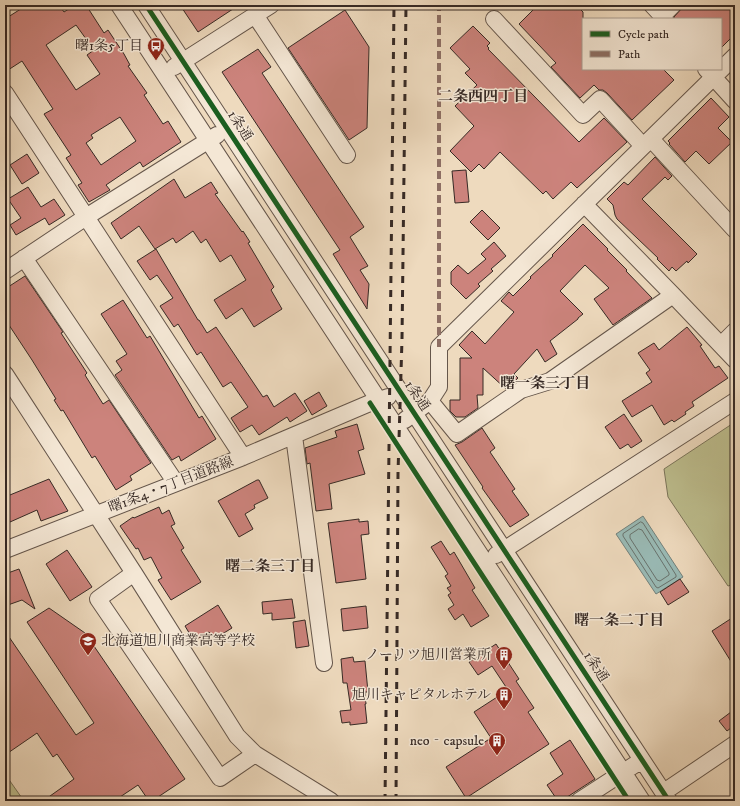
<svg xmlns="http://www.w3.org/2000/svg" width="740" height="806" viewBox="0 0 740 806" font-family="'IM FELL DW Pica','Noto Serif JP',serif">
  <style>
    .green { fill: #bdbe8e; stroke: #7a745a }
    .water { fill: #99bab5; stroke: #72807b }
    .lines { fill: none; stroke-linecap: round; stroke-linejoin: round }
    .shore { stroke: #68726d; stroke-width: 1 }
    .building { fill: #cc837c; stroke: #372a25; fill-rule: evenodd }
    .minor-casing { stroke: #65564b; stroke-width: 18 }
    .minor { stroke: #f4e7d5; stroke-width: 16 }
    .rail { stroke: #372a25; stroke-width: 3; stroke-dasharray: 7 7; stroke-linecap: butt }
    .quiet { stroke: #8d6e63; stroke-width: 4; stroke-dasharray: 8 4; stroke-linecap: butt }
    .cycleway-casing { stroke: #f4e7d5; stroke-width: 8 }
    .cycleway { stroke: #1b5e20; stroke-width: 5 }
    .labels { text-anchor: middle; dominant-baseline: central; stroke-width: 3; stroke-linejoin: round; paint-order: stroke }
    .poi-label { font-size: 14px; fill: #372a25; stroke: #f4e7d5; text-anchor: end }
    .street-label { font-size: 14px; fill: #372a25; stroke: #f4e7d5 }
    .neighbourhood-label { font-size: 15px; font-weight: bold; fill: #372a25; stroke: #f4e7d5 }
  </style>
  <rect width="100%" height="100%" fill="#eedabe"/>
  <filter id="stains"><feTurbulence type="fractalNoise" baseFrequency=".005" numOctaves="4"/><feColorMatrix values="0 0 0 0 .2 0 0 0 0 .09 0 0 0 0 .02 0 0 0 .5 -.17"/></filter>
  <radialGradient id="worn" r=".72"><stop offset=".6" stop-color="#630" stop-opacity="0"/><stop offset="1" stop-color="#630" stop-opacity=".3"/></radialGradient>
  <path class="green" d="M735,422V584L728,586L668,497L664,469Z
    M5,774L24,801H5Z"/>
  <path class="water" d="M643,516L683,577L656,594L616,534Z"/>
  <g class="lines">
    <path class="shore" d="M641,522L643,523L676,575V577L658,588L656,587L623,536V534Z
      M639,529L642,530L669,573V575L660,581L657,580L630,538V535Z"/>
  </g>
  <path class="building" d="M27,5H59L64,12L75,5H86L104,33L108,30L124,54L130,65L128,66L147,93L144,95L163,124L168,121L181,142L143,167L140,162L106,185L110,190L89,202L78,185L82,183L66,158L71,155L44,114L53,109L22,61L5,72V19ZM76,25L94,50L87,55L100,74L76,90L46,45ZM120,117L136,141L101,165L86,143L93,138L91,135Z
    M180,5H239L198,32Z
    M538,5H576L583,12V69H663L674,80L632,120L607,93L603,90H599L594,85L580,98L551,67L556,63L519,24Z
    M682,5H735V34L721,48V19H674V17L682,8Z
    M345,10L369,47L367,128L349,140L288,48Z
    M473,26L490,43L487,46L489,48L488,49L579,142L604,118L627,142L577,188L571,182L553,199L546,191L543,194L500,152L484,169L479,164L471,172L450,151L474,126L455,106L477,85L465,73L470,69L450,48Z
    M258,49L271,67L262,73L364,227L350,237L368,266L360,270L369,284L367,309L333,254L340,250L222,72Z
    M711,98L729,117L718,128L732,142L709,164L696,151L685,162L669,144L670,143L668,141Z
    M27,154L39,173L22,184L10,165Z
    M655,157L672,176L668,180L665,177L642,199L697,254L688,263L687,261L676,271L672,267L669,271L657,259L658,258L617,219L615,215L613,205L607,199L624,182L628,185Z
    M466,170L469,202L455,203L452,171Z
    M174,179L185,198L211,182L218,193L215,194L242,232L243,231L250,242L248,243L274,287L271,290L282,309L254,327L242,308L226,319L214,300L246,280L231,255L220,262L206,239L201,243L193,231L176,243L173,238L155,249L139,226L121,239L111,223Z
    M28,187L41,207L54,199L65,215L49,225L45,218L16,235L10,225L21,218L8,199Z
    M482,210L500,228L488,240L470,222Z
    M583,224L608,249L607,250L627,270L626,271L652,298L613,325L594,299L609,288L585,265L560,291L583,314L578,318V319L550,341L557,354L545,362L537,349L514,374L518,378L506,389L483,368V395H477L478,408L465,417H456L450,411V400H460V358H472L459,345L472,331L485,344L514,312L501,301L509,292L513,296L531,278L530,277L553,256L552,255Z
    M494,242L506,256L491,269L493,271L478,284L480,286L466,299L451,284V272L458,265L468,274L486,259L481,254Z
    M156,249L198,320H199L207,333L216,327L263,397L267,395L274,407L295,393L307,411L290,422L287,417L259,435L252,425L240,432L231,418L248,407L231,382L223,387L201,352L197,355L178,324L174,327L160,306L173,298L157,275L150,280L137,261Z
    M25,276L63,332L61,333L87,373L85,375L103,404L109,400L151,463L130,476L132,480L116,490L95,456L92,458L63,410L61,411L54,400L56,399L32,360L5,319V289Z
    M123,300L147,338L150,336L199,418L202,416L216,439L181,461L179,456L172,460L115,375L122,370L116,361L127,354L101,314Z
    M687,327L702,345L700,346L715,368L719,366L728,378L692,402L694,406L685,412L686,414L674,422L672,420L664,425L652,405L632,417L622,401L652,382L646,373L650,370L638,353L654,343L659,350Z
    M319,392L327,406L312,415L304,401Z
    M624,414L642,441L631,448L628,444L620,449L605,427Z
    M357,424L364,449L358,451L365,474L329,484L332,509L316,511L310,463L307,464L305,448L337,437L335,431Z
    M482,428L495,448L490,452L515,489L512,491L529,515L510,527L482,488L483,487L455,445L462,442Z
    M49,479L68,511L41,521L37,510L10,522L5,511V497Z
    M257,480H259L268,498L254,505L255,508L245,514L253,529L239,537L218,501Z
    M159,507L162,514L169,510L175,524L171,526L184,548L181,550L201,582L171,600L158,580L162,578L151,557L144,560L138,548L136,549L120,526L133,517L134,518Z
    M359,519V522L368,521L369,534L361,535L366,579L336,583L328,523Z
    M441,541L450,555L454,552L475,588L472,590L489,616L471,627L463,614L455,620L448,609L454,605L448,595L451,593L447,588L451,586L445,576L448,574L431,547Z
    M67,550L92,587L70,601L46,564Z
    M19,569L35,609L22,600L5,606V574Z
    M680,579L689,592L668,605L660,592Z
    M292,599L295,618L272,620V613L263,614L262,602Z
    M218,605L232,628L214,639L209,632L194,641L185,626Z
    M366,606L368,628L343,631L341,609Z
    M49,608L85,633L185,779L152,801H149L138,785L114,801H43L74,779L57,754L53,757L37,733L5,755V631L76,735L94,723L27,622Z
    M735,616V668L712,631Z
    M305,620L309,646L296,648L293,622Z
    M496,644L519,679L516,681L534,708L528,712L549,744L466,798L446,767L491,738L474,712L508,690L492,666L478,675L469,662Z
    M353,657L354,662L365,661L368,692H365L366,704H365L367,723L350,725V722L342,723L340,711L351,710L347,683H343L341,659Z
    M735,709V725L727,731L719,721Z
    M570,740L595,779L561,801H558L547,785L563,774L550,753Z"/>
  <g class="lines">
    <defs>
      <path id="minor" d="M119,5L642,801
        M146,5L669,801
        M652,5L665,19
        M255,15L347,155
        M662,16L673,5
        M494,19L583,115L600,99L643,146
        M174,67L271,5
        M706,69L735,101
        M5,93L243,457
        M651,139L735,230
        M584,204L673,295L735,360
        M24,258L176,483
        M5,271L86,217L217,135
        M721,345L735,331
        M5,374L134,573L237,736L255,754L331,801
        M430,401L457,434L521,390L550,381L673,295
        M405,420L430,401L439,387V347L735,56
        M294,436L324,663
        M5,550L243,457L370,403L388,397
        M496,555L735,401
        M134,573L98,599L220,778L255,754
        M664,792L735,744
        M579,801L642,760"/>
    </defs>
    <use href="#minor" class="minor-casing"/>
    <use href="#minor" class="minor"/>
    <path class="rail" d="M385,801L394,5
      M396,801L398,473L402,339L406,5"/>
    <path class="quiet" d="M439,347V5"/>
    <defs>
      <path id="cycleway" d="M146,5L669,801
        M370,403L629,801"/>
    </defs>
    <use href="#cycleway" class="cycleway-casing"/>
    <use href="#cycleway" class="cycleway"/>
  </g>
  <defs>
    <symbol id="bus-pin" viewBox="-11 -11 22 30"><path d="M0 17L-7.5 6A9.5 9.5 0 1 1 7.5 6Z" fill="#8f2418" stroke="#f4e7d5"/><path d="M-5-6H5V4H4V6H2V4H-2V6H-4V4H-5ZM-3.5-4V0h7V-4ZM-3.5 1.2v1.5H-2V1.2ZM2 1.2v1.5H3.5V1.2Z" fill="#fff"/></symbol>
    <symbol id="school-pin" viewBox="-11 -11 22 30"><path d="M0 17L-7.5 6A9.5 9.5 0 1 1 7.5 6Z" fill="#8f2418" stroke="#f4e7d5"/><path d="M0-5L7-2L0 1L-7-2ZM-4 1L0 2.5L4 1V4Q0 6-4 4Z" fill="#fff"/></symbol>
    <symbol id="building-pin" viewBox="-11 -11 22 30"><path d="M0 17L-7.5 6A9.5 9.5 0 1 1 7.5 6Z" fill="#8f2418" stroke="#f4e7d5"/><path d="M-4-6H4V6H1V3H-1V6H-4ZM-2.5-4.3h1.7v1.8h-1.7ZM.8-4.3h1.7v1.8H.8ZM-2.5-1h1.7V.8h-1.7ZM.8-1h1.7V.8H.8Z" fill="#fff"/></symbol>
  </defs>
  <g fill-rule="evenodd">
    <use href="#bus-pin" x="146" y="36" width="20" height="27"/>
    <use href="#school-pin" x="78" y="631" width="20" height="27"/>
    <use href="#building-pin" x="494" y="645" width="20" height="27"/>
    <use href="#building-pin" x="494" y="685" width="20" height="27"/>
    <use href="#building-pin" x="487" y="731" width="20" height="27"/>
  </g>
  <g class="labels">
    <g class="poi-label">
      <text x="143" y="46">曙1条5丁目</text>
      <text x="101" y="641" text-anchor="start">北海道旭川商業高等学校</text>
      <text x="491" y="655">ノーリツ旭川営業所</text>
      <text x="491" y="695">旭川キャピタルホテル</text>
      <text x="484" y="741">neo‐capsule</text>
    </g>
    <g class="street-label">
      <text transform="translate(240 126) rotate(57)">1条通</text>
      <text transform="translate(417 396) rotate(56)">1条通</text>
      <text transform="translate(171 485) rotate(-21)">曙1条4・7丁目道路線</text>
      <text transform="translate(596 667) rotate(57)">1条通</text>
    </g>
    <g class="neighbourhood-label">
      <text x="483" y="96">二条西四丁目</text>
      <text x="545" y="383">曙一条三丁目</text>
      <text x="270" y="566">曙二条三丁目</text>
      <text x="619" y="620">曙一条二丁目</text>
    </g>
  </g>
  <rect width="740" height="806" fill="none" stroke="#eedabe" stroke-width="20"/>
  <rect x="6" y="6" width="728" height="794" fill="none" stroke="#372a25" stroke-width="2"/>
  <rect x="10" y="10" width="720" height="786" fill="none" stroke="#372a25"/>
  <rect x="582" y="18" width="140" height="52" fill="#f4e7d5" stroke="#a89b8f"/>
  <rect x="590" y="31" width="20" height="6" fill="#1b5e20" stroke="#a89b8f"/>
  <text x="618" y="38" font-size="12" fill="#372a25">Cycle path</text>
  <rect x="590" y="51" width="20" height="6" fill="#8d6e63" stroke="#a89b8f"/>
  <text x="618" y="58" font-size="12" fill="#372a25">Path</text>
  <rect width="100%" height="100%" filter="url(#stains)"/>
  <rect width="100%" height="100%" fill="url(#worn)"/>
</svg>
